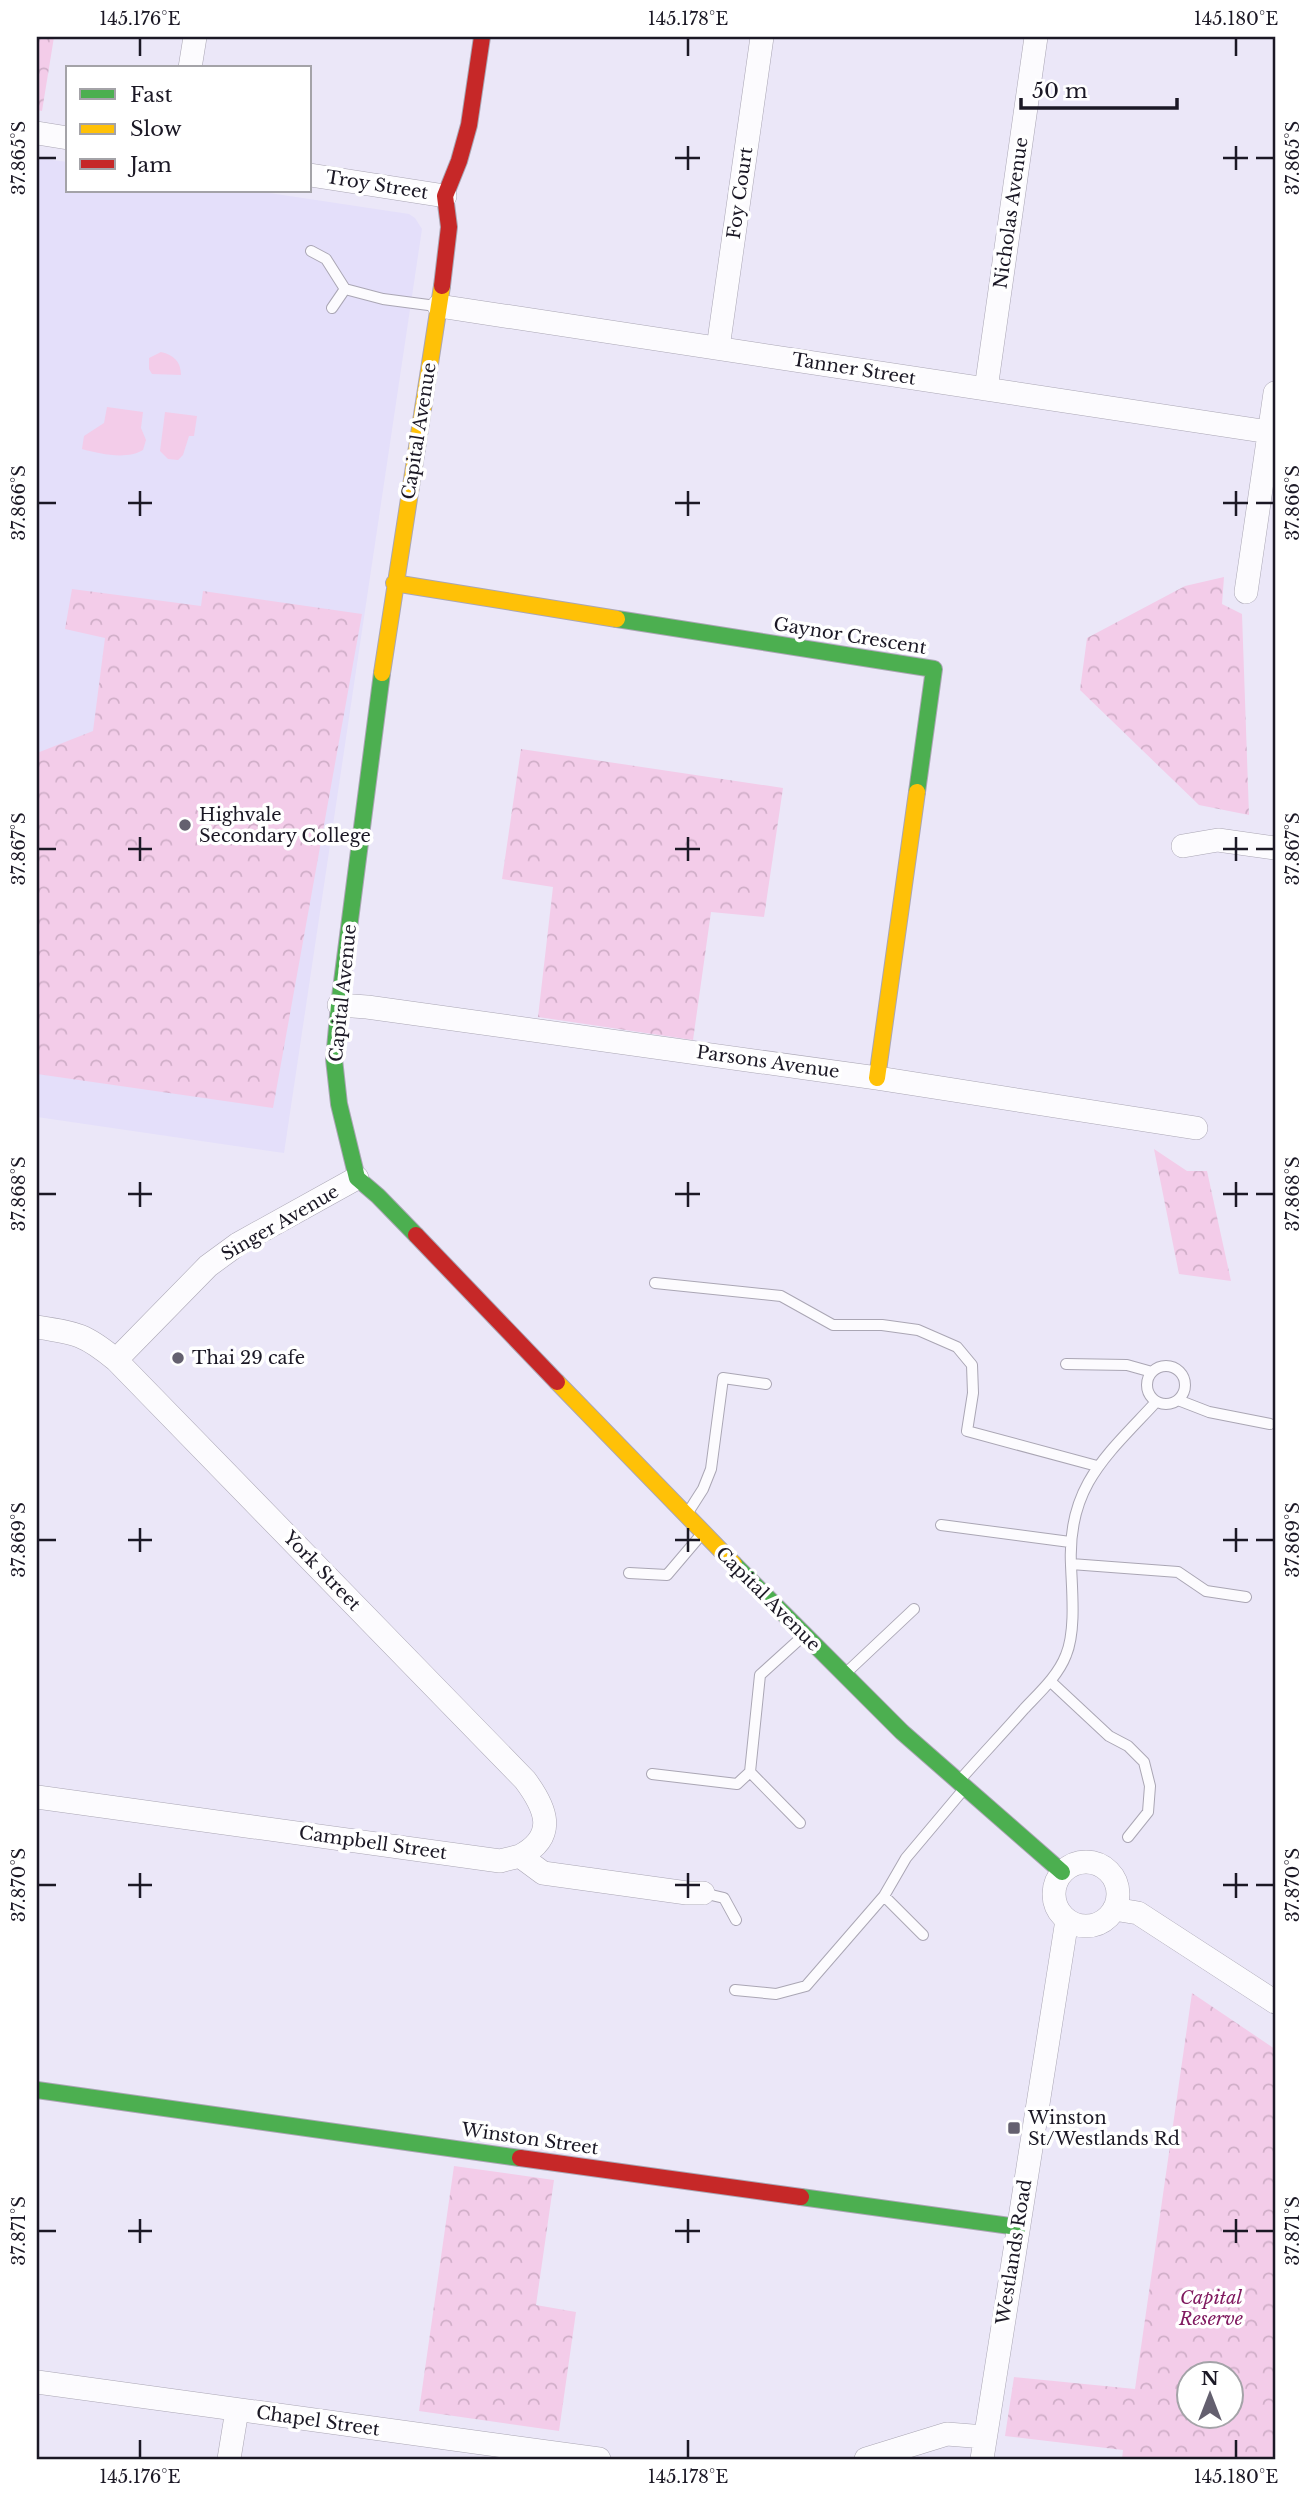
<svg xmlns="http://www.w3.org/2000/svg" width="1312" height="2496" viewBox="0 0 1312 2496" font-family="'Libre Baskerville',serif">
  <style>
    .built { fill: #e4dffa }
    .green { fill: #f3cce9 }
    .park { fill: url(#park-crowns); fill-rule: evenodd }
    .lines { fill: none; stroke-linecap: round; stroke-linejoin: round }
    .lane-casing { stroke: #aaa6b4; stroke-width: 12 }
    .street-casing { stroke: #aaa6b4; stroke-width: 24 }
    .fast-casing { stroke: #aaa6b4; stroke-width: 18 }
    .slow-casing { stroke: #aaa6b4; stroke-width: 18 }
    .jam-casing { stroke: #aaa6b4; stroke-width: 18 }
    .lane { stroke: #fcfbfe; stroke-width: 10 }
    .street { stroke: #fcfbfe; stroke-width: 23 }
    .fast { stroke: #4caf50; stroke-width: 16 }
    .slow { stroke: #ffc107; stroke-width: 16 }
    .jam { stroke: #c62828; stroke-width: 16 }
    .ticks { fill: none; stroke: #1b1825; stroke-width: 2.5 }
    .poi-dot { fill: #64606f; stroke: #fff; stroke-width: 2.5 }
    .labels { text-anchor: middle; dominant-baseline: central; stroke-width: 7; stroke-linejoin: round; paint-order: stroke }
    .street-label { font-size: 18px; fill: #1b1825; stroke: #fff }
    .poi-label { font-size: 18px; fill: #1b1825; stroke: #fff; text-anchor: start }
    .park-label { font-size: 18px; font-style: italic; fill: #801a60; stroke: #fff }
    .neatline { fill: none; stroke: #1b1825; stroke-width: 2.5 }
    .ticks-label { font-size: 18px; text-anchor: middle; fill: #1b1825 }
  </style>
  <defs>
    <pattern id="park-crowns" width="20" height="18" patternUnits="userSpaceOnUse" patternTransform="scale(1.75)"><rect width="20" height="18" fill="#f3cce9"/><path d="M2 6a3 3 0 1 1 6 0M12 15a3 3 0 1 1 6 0" fill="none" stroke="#d0aec8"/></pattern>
  </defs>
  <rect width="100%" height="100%" fill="#ebe7f8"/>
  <path class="built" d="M37,158L68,162V191H256L409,214L415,218L422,229L284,1153L37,1117Z"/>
  <path class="green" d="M161,352C174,355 181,362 181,375L152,374L149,369V358Z
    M107,407L143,412L141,428L146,440L143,450C127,460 100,454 82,449L84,436L104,423Z
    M165,412L197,416L194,436H189L183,455L178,460L168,459L160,451Z"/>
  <path class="park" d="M37,37H54L42,111L37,110Z
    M1224,577L1222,604L1242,614L1249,815L1199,805L1080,690L1087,638L1185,586Z
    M72,589L201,606L203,591L362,614L273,1108L37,1074V753L93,731L105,638L65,629Z
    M521,749L783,788L764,917L711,912L693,1040L538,1017L553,887L502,879Z
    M1154,1149L1187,1171H1207L1231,1281L1179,1274Z
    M1192,1993L1275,2049V2459H1122L1123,2450L1005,2436L1014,2377L1135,2389ZM1190,2374H1232V2416H1190Z
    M454,2166L554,2180L536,2305L576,2312L559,2431L419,2411Z"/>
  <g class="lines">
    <defs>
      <path id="lane" d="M311,251L326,259L345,289L383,299L436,306
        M332,308L345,289
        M655,1283L781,1296L833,1325H882L918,1330L957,1347L972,1365L973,1393L967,1431L1097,1466
        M1066,1364L1127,1365L1152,1372
        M1147 1385a19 19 0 1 1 38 0a19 19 0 1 1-38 0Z
        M1178,1400L1209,1412L1270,1424
        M687,1514L703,1489L711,1469L723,1378L766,1384
        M941,1525L1070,1542
        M1071,1564L1178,1572L1206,1591L1246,1597
        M629,1573L667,1575L701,1535
        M847,1672L914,1609
        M1050,1681L1109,1736L1128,1746L1144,1762L1150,1786L1148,1812L1128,1837
        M750,1772L800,1823
        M652,1774L737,1784L750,1772L760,1675L802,1637
        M960,1780C981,1756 1003,1733 1024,1709C1039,1693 1058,1676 1066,1655C1076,1631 1072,1591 1071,1565C1067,1486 1107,1455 1156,1402
        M703,1893L724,1898L736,1920
        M884,1896L923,1935
        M735,1990L776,1994L806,1986L884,1896L906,1858L964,1789"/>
      <path id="street" d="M190,68L195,37
        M37,133L68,138
        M310,175L445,196
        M439,306L1269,432
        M718,348L762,37
        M986,389L1036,37
        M1246,592L1275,393
        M1183,846L1218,840L1275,848
        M339,1005L367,1007L877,1078L1196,1128
        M37,1327C76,1333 85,1334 116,1360L525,1780C546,1808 558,1836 520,1856
        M116,1360L208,1266L238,1244L357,1178
        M37,1797L500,1861L520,1856L543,1873L687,1893H703
        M1054 1894a32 32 0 1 1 64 0a32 32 0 1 1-64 0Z
        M1114,1909L1138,1913L1275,2002
        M37,2382L599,2459
        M229,2459L237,2410
        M866,2459L947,2434L985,2437
        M982,2459L1067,1920"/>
      <path id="fast" d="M617,619L934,669L917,792
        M382,673L339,1005L334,1059L339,1104L357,1178L378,1196L416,1235
        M734,1564L902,1732L1062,1872
        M37,2090L520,2158
        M801,2197L1018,2227"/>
      <path id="slow" d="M394,583L617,619
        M382,673L442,286
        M877,1078L917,792
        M557,1382L734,1564"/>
      <path id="jam" d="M442,286L449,227L445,196L459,161L469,125L482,37
        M416,1235L557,1382
        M520,2158L801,2197"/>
    </defs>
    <use href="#lane" class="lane-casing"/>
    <use href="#street" class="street-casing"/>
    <use href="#fast" class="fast-casing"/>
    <use href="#slow" class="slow-casing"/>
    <use href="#jam" class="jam-casing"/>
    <use href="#lane" class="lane"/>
    <use href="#street" class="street"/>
    <use href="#fast" class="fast"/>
    <use href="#slow" class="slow"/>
    <use href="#jam" class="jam"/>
  </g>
  <path class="ticks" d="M140,38V56M688,38V56M1236,38V56M688,146V170M1236,146V170M38,158H56M675,158H700M1223,158H1248M1256,158H1274M140,491V516M688,491V516M1236,491V516M38,503H56M128,503H152M675,503H700M1223,503H1248M1256,503H1274M140,837V861M688,837V861M1236,837V861M38,849H56M128,849H152M675,849H700M1223,849H1248M1256,849H1274M140,1182V1207M688,1182V1207M1236,1182V1207M38,1194H56M128,1194H152M675,1194H700M1223,1194H1248M1256,1194H1274M140,1528V1552M688,1528V1552M1236,1528V1552M38,1540H56M128,1540H152M675,1540H700M1223,1540H1248M1256,1540H1274M140,1873V1898M688,1873V1898M1236,1873V1898M38,1885H56M128,1885H152M675,1885H700M1223,1885H1248M1256,1885H1274M140,2219V2243M688,2219V2243M1236,2219V2243M38,2231H56M128,2231H152M675,2231H700M1223,2231H1248M1256,2231H1274M140,2440V2458M688,2440V2458M1236,2440V2458"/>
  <g class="poi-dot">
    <circle cx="185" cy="825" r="7"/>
    <circle cx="178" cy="1358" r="7"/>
    <rect x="1007" y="2121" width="14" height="14" rx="3.5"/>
  </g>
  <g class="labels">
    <g class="street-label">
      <text transform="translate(377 185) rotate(9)">Troy Street</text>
      <text transform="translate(740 193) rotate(-82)">Foy Court</text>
      <text transform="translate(1011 213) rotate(-82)">Nicholas Avenue</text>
      <text transform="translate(854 369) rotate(9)">Tanner Street</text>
      <text transform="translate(419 431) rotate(-81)">Capital Avenue</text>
      <text transform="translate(850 636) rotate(9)">Gaynor Crescent</text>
      <text transform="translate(343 993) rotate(-84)">Capital Avenue</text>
      <text transform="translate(768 1062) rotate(8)">Parsons Avenue</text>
      <text transform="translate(280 1223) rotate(-30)">Singer Avenue</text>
      <text transform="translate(322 1571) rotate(46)">York Street</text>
      <text transform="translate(768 1599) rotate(45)">Capital Avenue</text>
      <text transform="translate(373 1843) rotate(8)">Campbell Street</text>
      <text transform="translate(530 2139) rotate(8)">Winston Street</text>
      <text transform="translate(1014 2252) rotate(-81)">Westlands Road</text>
      <text transform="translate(318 2421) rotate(8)">Chapel Street</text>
    </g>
    <g class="poi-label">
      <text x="199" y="815">Highvale<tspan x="199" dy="21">Secondary College</tspan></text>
      <text x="192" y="1358">Thai 29 cafe</text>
      <text x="1028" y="2118">Winston<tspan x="1028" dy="21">St/Westlands Rd</tspan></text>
    </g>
    <g class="park-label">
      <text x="1211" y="2298">Capital<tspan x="1211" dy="21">Reserve</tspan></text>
    </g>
  </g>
  <rect width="1312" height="2496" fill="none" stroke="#ffffff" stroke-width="77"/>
  <rect x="66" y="66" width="245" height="126" fill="#ffffff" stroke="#a4a3a8" stroke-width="2"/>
  <rect x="80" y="89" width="35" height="10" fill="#4caf50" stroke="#a4a3a8" stroke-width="2"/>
  <text x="130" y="102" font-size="21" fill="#1b1825">Fast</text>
  <rect x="80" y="124" width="35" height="10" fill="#ffc107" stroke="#a4a3a8" stroke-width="2"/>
  <text x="130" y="136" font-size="21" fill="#1b1825">Slow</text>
  <rect x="80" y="159" width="35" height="10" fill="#c62828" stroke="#a4a3a8" stroke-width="2"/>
  <text x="130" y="172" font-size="21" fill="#1b1825">Jam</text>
  <g transform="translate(1210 2395)"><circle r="33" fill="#ffffff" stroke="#a4a3a8" stroke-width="2"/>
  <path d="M0-5L12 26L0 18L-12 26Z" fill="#64606f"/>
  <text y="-10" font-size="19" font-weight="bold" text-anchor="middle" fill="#1b1825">N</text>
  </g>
  <path d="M1021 98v10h156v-10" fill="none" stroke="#1b1825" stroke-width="3.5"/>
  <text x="1032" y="98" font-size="21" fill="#1b1825" stroke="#ffffff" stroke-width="5" paint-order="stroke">50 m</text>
  <rect x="38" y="38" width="1236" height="2420" class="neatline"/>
  <g class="ticks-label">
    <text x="140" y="25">145.176°E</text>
    <text x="688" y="25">145.178°E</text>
    <text x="1236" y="25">145.180°E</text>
    <text transform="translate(19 158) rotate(-90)" y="6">37.865°S</text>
    <text transform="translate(1293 158) rotate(-90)" y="6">37.865°S</text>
    <text transform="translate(19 503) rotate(-90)" y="6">37.866°S</text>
    <text transform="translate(1293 503) rotate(-90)" y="6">37.866°S</text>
    <text transform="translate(19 849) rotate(-90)" y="6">37.867°S</text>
    <text transform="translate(1293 849) rotate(-90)" y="6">37.867°S</text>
    <text transform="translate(19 1194) rotate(-90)" y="6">37.868°S</text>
    <text transform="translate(1293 1194) rotate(-90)" y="6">37.868°S</text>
    <text transform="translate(19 1540) rotate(-90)" y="6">37.869°S</text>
    <text transform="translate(1293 1540) rotate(-90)" y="6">37.869°S</text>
    <text transform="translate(19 1885) rotate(-90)" y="6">37.870°S</text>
    <text transform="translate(1293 1885) rotate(-90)" y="6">37.870°S</text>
    <text transform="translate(19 2231) rotate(-90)" y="6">37.871°S</text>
    <text transform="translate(1293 2231) rotate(-90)" y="6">37.871°S</text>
    <text x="140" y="2483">145.176°E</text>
    <text x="688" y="2483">145.178°E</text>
    <text x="1236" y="2483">145.180°E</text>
  </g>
</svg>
